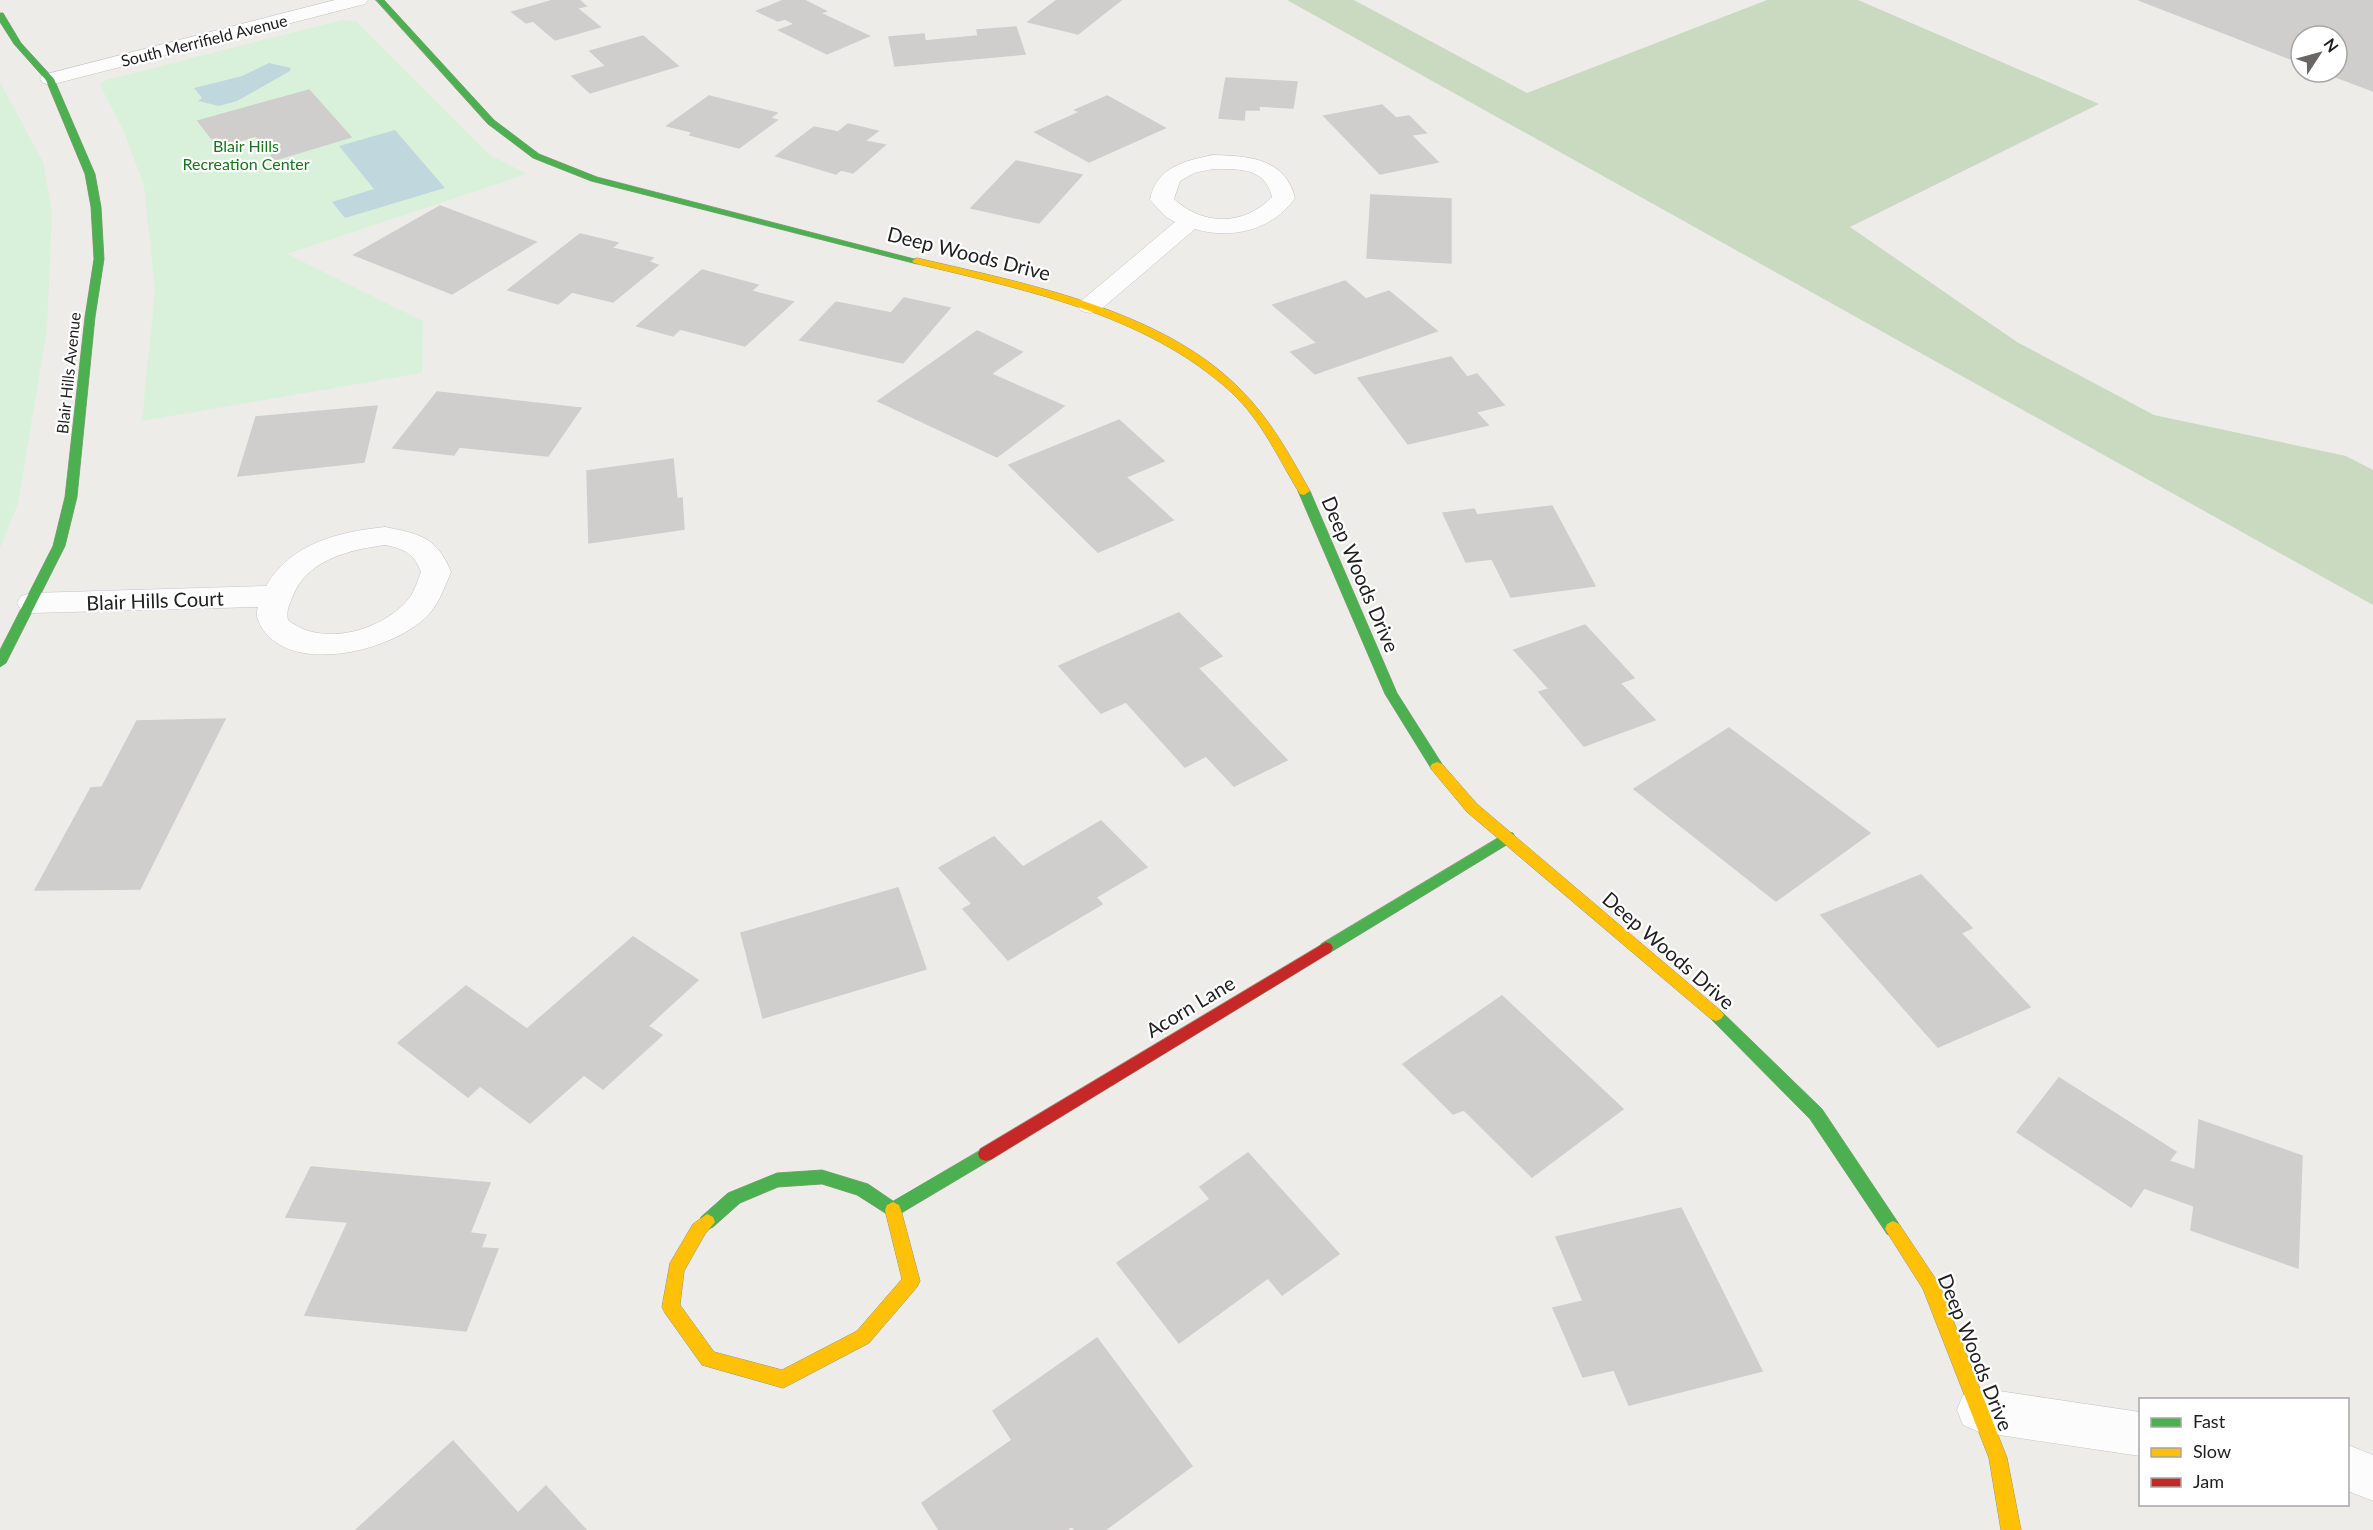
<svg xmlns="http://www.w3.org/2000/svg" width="2373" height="1530" viewBox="0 0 2373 1530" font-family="Lato,sans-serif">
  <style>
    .forest { fill: #c9dac1 }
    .park { fill: #d9f1da }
    .water { fill: #c0d7de }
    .building { fill: #d0cecc; stroke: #d0cecb; stroke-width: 1.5 }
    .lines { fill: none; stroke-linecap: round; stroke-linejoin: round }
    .street-casing { stroke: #c3c3c1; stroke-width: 1 }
    .fast-casing { stroke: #949682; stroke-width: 1 }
    .slow-casing { stroke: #949682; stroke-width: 1 }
    .jam-casing { stroke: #949682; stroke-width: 1 }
    .street { fill: #fcfcfc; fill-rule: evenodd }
    .fast { fill: #4caf50; fill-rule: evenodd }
    .slow { fill: #ffc107; fill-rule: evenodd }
    .jam { fill: #c62828; fill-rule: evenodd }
    .labels { text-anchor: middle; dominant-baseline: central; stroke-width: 4.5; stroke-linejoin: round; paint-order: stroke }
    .far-street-label { font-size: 16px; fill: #202020; stroke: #fff }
    .far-park-label { font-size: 16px; fill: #16751f; stroke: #fff }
    .street-label { font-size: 20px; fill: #202020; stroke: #fff }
  </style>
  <rect width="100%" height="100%" fill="#edece9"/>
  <path class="forest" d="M1287,0H1354L1527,93L1767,0H1858L2099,104L1850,227L2017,342L2154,415L2346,456L2373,470V605Z"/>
  <path class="park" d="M342,20L356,21L490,155L527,174L287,254L423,321L422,373L142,421L155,290L144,186L124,132L100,85L106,80Z
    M0,82L43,162L52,213L47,328L18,504L0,548Z"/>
  <path class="water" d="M269,63L291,68L290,71L237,101L219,106L198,101L202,98L194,88L242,76Z
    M395,130L445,188L345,218L332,202L374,189L339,146Z"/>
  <path class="building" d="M554,0H579L586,6L577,8L600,27L555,40L533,21L526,23L512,12Z
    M784,0H804L826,11L820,13L869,36L827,54L779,30L795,24L785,19L778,21L757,11Z
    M1057,0H1121L1078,34L1028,22Z
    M2139,0H2373V91L2323,72H2337V36H2301V63Z
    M1016,27L1025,54L895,66L889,37L924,34L925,41L978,36L977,30Z
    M643,36L678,66L590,93L572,76L606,66L590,51Z
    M1226,78L1297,82L1293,108L1259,106V110H1245L1244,120L1219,118Z
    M309,90L351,137L275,160L256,136L218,147L198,121Z
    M709,96L777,113L770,118L777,120L739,148L690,135L692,132L667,126Z
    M1107,96L1165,128L1089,162L1035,132L1080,112L1075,110Z
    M1382,105L1396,118L1409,116L1426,133L1411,135L1438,162L1380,174L1324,116Z
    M848,124L878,131L865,141L885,145L853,173L841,170L836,174L776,156L814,127L838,132Z
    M1016,161L1082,175L1039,223L971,208Z
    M1371,195L1451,199V263L1367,258Z
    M440,206L536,242L452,294L354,255Z
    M580,234L618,243L612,248L653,258L649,262L658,265L613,302L572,292L558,304L508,290Z
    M702,270L758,285L751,291L793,302L745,346L680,329L673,336L637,326Z
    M1345,281L1366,299L1389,291L1437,331L1315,374L1291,352L1317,343L1273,305Z
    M904,298L950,308L903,363L800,340L836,302L891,313Z
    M977,331L1022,352L991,374L1064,406L997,457L878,401Z
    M1451,357L1467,377L1477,374L1504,405L1476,412L1488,425L1408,444L1358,378Z
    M437,392L581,408L548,456L459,447L454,455L393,448Z
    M377,406L364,462L238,476L256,417Z
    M1119,420L1164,461L1126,477L1173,520L1098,552L1009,465Z
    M673,459L677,499L682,498L684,529L589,543L587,471Z
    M1552,506L1595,586L1511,597L1492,559L1466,562L1443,513L1474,509L1477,515Z
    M1179,613L1222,656L1198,668L1287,760L1234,786L1206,756L1185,767L1126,702L1101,713L1059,666Z
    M1585,625L1634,678L1620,683L1655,720L1584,746L1539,692L1549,689L1514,650Z
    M225,719L140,889L35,890L91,788L102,787L137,721Z
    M1729,728L1870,833L1776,901L1634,789Z
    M1101,821L1147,867L1096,897L1102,904L1008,960L963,909L972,904L939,868L994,837L1023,867Z
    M1921,875L1972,928L1961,933L2030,1007L1938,1047L1821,915Z
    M898,888L926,969L763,1018L741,933Z
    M633,937L698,980L648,1026L662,1035L603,1089L584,1075L530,1123L480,1086L468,1097L398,1043L466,986L527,1029Z
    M1502,996L1623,1109L1532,1177L1464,1110L1453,1114L1403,1064Z
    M2059,1078L2176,1152L2169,1161L2195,1170L2199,1120L2302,1156L2298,1268L2191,1230L2194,1206L2144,1188L2131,1207L2017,1132Z
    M1248,1153L1339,1254L1282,1295L1268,1278L1179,1343L1117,1263L1210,1199L1200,1187Z
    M311,1167L490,1183L470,1233L486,1235L481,1248L498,1249L466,1331L305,1315L348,1222L286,1217Z
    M1681,1208L1762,1371L1629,1405L1614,1370L1583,1377L1553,1308L1583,1301L1556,1237Z
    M1097,1338L1192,1466L1105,1530H1075L1072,1526L1067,1530H939L922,1503L1012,1440L993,1411Z
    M453,1441L518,1513L546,1486L586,1530H356Z"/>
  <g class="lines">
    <defs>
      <path id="street" d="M335,0H368L365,4L50,85L43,83L40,79L43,75Z
        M1213,155C1249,156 1285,158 1295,198C1273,230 1231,240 1195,229L1099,311L1090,313L1081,311L1078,306L1081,301L1175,222L1166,217L1150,200C1156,167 1184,161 1213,155ZM1213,169C1239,169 1265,167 1272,197C1244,226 1203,226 1174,199L1180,181L1194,173Z
        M385,527C420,534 437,537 451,572C445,586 440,601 430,613C398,650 293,677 262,628C258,621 255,615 258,607L32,613L21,610L17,603L21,596L32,593L266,586C291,543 338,532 385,527ZM385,545C404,549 414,553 421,572C418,580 415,590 410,597C384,631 322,648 288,620C286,611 289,606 292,598C306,560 348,550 385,545Z
        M1979,1388L2140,1412V1456L1979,1432L1963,1425L1957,1410L1963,1395Z
        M2348,1445L2373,1455V1501L2348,1491Z"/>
      <path id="fast" d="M376,0H384L494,120L539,154L597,177L922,261L917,264L591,181L533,158L488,124Z
        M0,13H3L21,43L54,79L95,174L101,207L104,259L95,317L77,497L65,546L6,663L0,667V650L53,546L65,497L85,317L94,259L91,207L85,174L46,80L14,44L0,22Z
        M1304,487L1310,491L1397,693L1442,764L1444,767L1442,770H1432L1385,694L1298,491Z
        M1508,832L1513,833L1515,837L1513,841L1331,952L1326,954L1321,952L1319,948L1321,944Z
        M1716,1009L1721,1011L1822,1109L1899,1224L1901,1229L1899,1234L1893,1237L1887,1234L1810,1119L1711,1019L1708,1015L1711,1011Z
        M986,1147L992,1149L994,1154L992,1159L893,1218L857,1195L822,1184L778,1187L740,1203L713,1227L707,1230L701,1227L699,1222L701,1217L728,1193L777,1173L822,1170L868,1184L893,1201Z"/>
      <path id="slow" d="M917,258C1023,283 1161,309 1240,389C1271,420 1289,454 1310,491L1304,495L1300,494C1278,458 1263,422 1231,392C1144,313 1024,290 914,263L912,261Z
        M1437,762L1442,764L1477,804L1721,1011L1724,1015L1721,1019L1716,1021L1711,1019L1467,812L1432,770L1430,767L1432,764Z
        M893,1202L899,1205L901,1210L920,1281L917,1287L869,1343L789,1385L783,1388L702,1365L665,1313L662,1307L670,1263L693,1224L707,1214L713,1217L715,1222L705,1234L684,1271L680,1305L714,1352L782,1370L857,1331L902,1279L885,1210L887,1205Z
        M1893,1221L1899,1224L1939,1284L2007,1458L2021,1530H2001L1989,1458L1923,1289L1885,1229L1887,1224Z"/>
      <path id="jam" d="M1326,942L1331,944L1333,948L1331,952L992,1159L986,1161L980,1159L978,1154L980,1149Z"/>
    </defs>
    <use href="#street" class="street-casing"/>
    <use href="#fast" class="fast-casing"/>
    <use href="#slow" class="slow-casing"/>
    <use href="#jam" class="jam-casing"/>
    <use href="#street" class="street"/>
    <use href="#fast" class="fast"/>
    <use href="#slow" class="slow"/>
    <use href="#jam" class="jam"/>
  </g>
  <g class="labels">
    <g class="far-street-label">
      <text transform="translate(204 40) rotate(-14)">South Merrifield Avenue</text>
      <text transform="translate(68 373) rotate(-84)">Blair Hills Avenue</text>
    </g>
    <g class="far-park-label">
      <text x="246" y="145">Blair Hills<tspan x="246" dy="18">Recreation Center</tspan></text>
    </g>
    <g class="street-label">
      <text transform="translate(969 253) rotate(14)">Deep Woods Drive</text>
      <text transform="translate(1361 574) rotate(67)">Deep Woods Drive</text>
      <text transform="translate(155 600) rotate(-2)">Blair Hills Court</text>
      <text transform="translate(1669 950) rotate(41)">Deep Woods Drive</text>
      <text transform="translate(1190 1006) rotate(-31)">Acorn Lane</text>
      <text transform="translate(1976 1352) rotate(68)">Deep Woods Drive</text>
    </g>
  </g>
  <rect x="2139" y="1398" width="210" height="108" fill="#ffffff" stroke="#a6a6a6" stroke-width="1.5"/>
  <rect x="2151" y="1418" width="30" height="9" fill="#4caf50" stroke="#a6a6a6" stroke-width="1.5"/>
  <text x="2193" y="1428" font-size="18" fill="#202020">Fast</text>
  <rect x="2151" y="1448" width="30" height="9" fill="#ffc107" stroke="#a6a6a6" stroke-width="1.5"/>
  <text x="2193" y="1458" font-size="18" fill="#202020">Slow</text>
  <rect x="2151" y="1478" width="30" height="9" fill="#c62828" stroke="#a6a6a6" stroke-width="1.5"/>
  <text x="2193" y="1488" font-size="18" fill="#202020">Jam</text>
  <g transform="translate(2319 54) rotate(54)"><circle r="28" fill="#ffffff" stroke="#a6a6a6" stroke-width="1.5"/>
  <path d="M0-4.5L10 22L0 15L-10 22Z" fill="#686766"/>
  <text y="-9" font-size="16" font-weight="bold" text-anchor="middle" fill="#202020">N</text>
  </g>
</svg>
